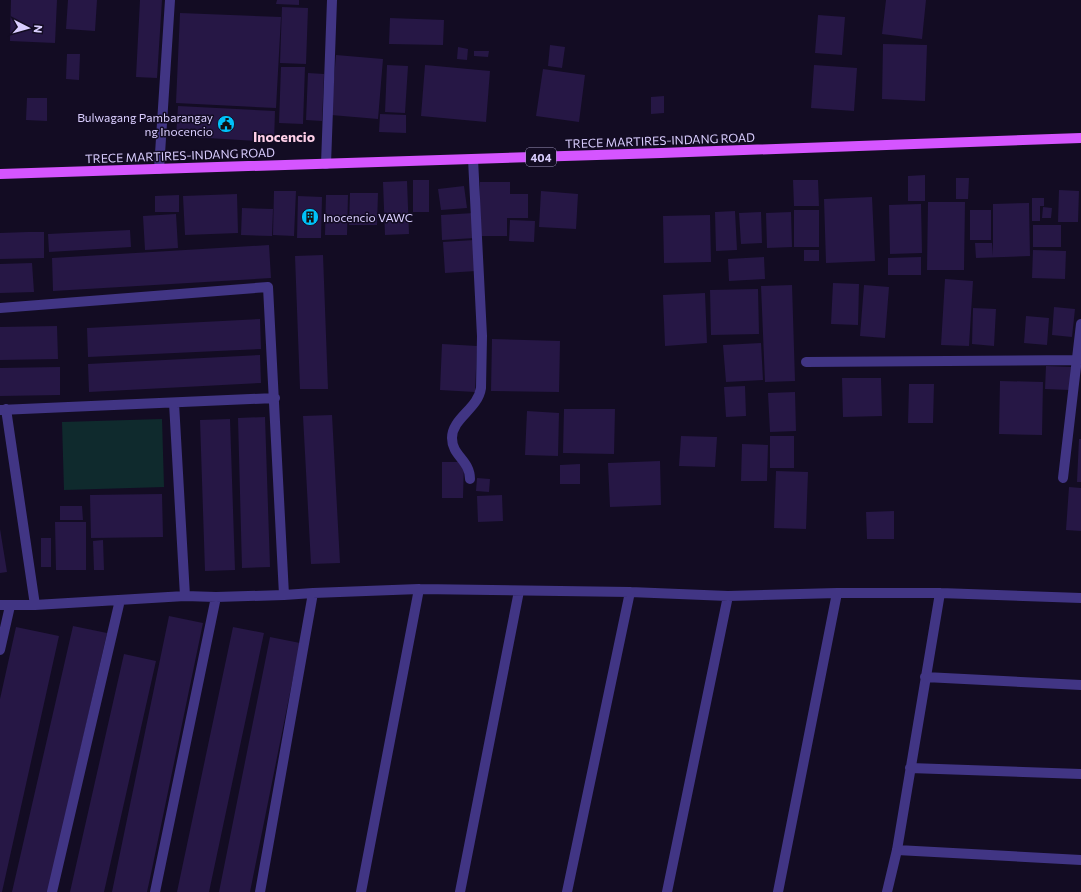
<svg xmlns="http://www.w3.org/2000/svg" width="1081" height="892" viewBox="0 0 1081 892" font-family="Commissioner,sans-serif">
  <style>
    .green { fill: #0f2a2d }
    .building { fill: #261745 }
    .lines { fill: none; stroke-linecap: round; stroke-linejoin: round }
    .lane { stroke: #413584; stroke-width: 10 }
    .street { stroke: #413584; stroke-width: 10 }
    .primary { stroke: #d555ff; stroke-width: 10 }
    .labels { text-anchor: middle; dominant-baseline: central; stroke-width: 3; stroke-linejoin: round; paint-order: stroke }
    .shield { fill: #130c23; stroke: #9e94bd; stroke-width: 1 }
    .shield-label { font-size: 11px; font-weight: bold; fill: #daceff }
    .poi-label { font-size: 12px; fill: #daceff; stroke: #130c23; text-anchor: end }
    .street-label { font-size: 12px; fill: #daceff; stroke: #130c23 }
    .quarter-label { font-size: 14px; font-weight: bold; fill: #ffd0e8; stroke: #130c23 }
  </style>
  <rect width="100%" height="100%" fill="#130c23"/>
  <path class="green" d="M162,419L164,487L64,490L62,422Z"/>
  <path class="building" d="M11,0H57L55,43L10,41Z
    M68,0H97L95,31L66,29Z
    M140,0H162L157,78L136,77Z
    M277,0H299V5L276,4Z
    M886,0H926L922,39L882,34Z
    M282,7L308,8L306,64L280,63Z
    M180,13L281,17L276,108L176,103Z
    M818,15L845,17L842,55L815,53Z
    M390,18L444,20L443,45L389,44Z
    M883,44L927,45L925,101L882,99Z
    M550,45L565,47L562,68L548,66Z
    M458,47L468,49L467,60L457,59Z
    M474,51H489L488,57L474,56Z
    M67,54H80L79,80L66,79Z
    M336,55L383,59L378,119L331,115Z
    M387,65L408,66L405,113L385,112Z
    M425,65L490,71L486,122L421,116Z
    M814,65L857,68L854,111L811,108Z
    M281,67H305L303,124L279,123Z
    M543,69L585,75L579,122L536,116Z
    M308,73L324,74L322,121L306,120Z
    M664,96V113L651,114V97Z
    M27,98H47V121L26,120Z
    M178,106L275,111L274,142L176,136Z
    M380,114L406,115V133L379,132Z
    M925,175V201H908V176Z
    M956,178H969L968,199H956Z
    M413,180H429V212H413Z
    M793,180H818L819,206H794Z
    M407,181L409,234L385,235L383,182Z
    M480,182H510V194H528V218H507V236H480Z
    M464,186L467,208L441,210L438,189Z
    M1059,190L1079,191L1078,222H1058Z
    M274,191H296L294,236L273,235Z
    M541,191L578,194L576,229L539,227Z
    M350,193H378L377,225H349Z
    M237,194L238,233L185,235L183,196Z
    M179,195V212H155V196Z
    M326,195H348L347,235H325Z
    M298,196L322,197L321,238H297Z
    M872,197L875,261L826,263L824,199Z
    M1032,198H1044V206H1040V221H1032Z
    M928,202H965L964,270H927Z
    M1029,203L1030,256L976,258L975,243H992L993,256V204Z
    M921,204L922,253L890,254L889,205Z
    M1043,207L1052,208L1051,218H1042Z
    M242,208L273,209L272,236L241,235Z
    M794,210H819V247H794Z
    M970,210H991V240H970Z
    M735,211L737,250L716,251L715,212Z
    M761,212L762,243L741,244L739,213Z
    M791,212L792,247L767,248L766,213Z
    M474,213L475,238L442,240L441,215Z
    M176,214L178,248L145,250L143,216Z
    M710,215L711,262L664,263L663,216Z
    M510,220L535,221L534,242L509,241Z
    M1033,225H1061V247H1033Z
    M130,230L131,247L49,252L48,234Z
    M28,232H44V258L0,259V233Z
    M474,240L476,271L445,273L443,242Z
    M269,245L271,278L53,291L52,258Z
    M804,250H819V261H804Z
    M1033,250L1066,251L1065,279L1032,278Z
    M323,255L328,389H300L295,256Z
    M764,257L765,279L729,281L728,259Z
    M921,257V275H888V258Z
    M32,263L34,292L0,293V264Z
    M945,279L973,281L969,346L941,345Z
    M833,283L859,284L858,325L831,324Z
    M792,285L795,381L765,382L761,286Z
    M864,285L889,287L885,338L860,336Z
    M758,289L759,334L711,335L710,290Z
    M705,293L707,343L665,346L663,295Z
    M1054,307L1075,309L1072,337L1052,335Z
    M973,308L996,309L994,346L972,344Z
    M1026,316L1049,318L1047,345L1024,343Z
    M260,319L261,349L88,357L87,328Z
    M57,326L58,359L0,360V327Z
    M492,339L560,341L559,392L491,391Z
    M761,343L763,380L726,382L723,345Z
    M442,344L477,346L475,392L440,390Z
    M260,355L261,383L89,392L88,364Z
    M1046,366L1071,367L1070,390L1045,389Z
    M60,367V395L0,396V368Z
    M842,378H881L882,416L843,417Z
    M1000,381L1043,382L1042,435L999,434Z
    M909,384H934L933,423H908Z
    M745,386L746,416L726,417L724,387Z
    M795,392L796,431L770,432L768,393Z
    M564,409H615L614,454L563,453Z
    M527,411L559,413L558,456L525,455Z
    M332,415L340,563L311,564L303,416Z
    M265,417L270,567L242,568L238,418Z
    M230,419L235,570L205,571L200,420Z
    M681,436L717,437L715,467L679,466Z
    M770,436H794V468H770Z
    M1079,439H1081V482H1077Z
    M742,444L768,445L767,481H741Z
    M660,461L661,505L610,507L608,463Z
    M442,462H464L463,498H442Z
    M580,464V484H560V465Z
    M776,471L808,472L806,529L774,528Z
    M477,478L490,479L489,492L476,491Z
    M1069,487L1081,488V531L1066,530Z
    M162,494L163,537L91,538L90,495Z
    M502,495L503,521L478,522L477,496Z
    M60,506H82L83,520H60Z
    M894,511V539H867L866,512Z
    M55,522H86V570H56Z
    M0,529L7,572L0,573Z
    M41,538H51V567H41Z
    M103,540L104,570H94L93,541Z
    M169,616L203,623L152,869L147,892H112Z
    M73,626L107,633L48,892H12Z
    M16,627L59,636L2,892H0V699Z
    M233,627L264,633L209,892H177Z
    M270,637L300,643L250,892H219Z
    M124,654L156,661L104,892H70Z"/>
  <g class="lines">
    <path class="lane" d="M159,169L170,0"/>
    <path class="street" d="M326,164L332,0
      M0,308L268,287L284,595
      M806,362L1078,360
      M174,403L185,596
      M6,409L35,605
      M0,410L275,398
      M1063,478L1081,324
      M470,479C470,460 452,456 452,438C452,418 478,409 481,388L482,336L473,159
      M0,605H35L185,596L216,597L284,595L313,593L419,589L630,592L728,596L837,593H940L1081,598
      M0,650L10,606
      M925,677L1081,685
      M910,768L1081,774
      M897,850L1081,860
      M52,892L120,600
      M155,892L216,597
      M260,892L313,593
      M361,892L419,589
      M460,892L519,591
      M567,892L630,592
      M667,892L728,596
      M778,892L837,593
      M887,892L897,850L940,593"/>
    <path class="primary" d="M0,174L661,153L1081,138"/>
  </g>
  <defs>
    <symbol id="civic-disc" viewBox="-11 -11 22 22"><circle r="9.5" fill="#00c1f9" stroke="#130c23"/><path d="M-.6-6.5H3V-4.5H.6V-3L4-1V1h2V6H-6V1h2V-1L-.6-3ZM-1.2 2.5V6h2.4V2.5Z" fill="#111"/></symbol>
    <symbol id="building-disc" viewBox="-11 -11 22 22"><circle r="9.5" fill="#00c1f9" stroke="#130c23"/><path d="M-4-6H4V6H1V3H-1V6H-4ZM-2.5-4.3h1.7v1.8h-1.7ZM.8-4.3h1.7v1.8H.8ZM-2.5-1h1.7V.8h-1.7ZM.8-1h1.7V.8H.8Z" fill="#111"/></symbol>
  </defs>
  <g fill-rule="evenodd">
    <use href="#civic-disc" x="216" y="114" width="20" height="20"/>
    <use href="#building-disc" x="300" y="207" width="20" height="20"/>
  </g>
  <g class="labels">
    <rect class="shield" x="526" y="148" width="30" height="18" rx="3"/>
    <g class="shield-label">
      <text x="541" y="157">404</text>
    </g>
    <g class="poi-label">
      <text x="213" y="117">Bulwagang Pambarangay<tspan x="213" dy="14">ng Inocencio</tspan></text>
      <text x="323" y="217" text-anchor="start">Inocencio VAWC</text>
    </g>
    <g class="street-label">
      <text transform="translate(660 140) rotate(-2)">TRECE MARTIRES-INDANG ROAD</text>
      <text transform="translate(180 155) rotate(-2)">TRECE MARTIRES-INDANG ROAD</text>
    </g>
    <g class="quarter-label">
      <text x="284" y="136">Inocencio</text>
    </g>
  </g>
  <g transform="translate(28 28) rotate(96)" stroke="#130c23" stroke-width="3" paint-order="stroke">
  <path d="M0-3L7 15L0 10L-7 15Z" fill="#daceff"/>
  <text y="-6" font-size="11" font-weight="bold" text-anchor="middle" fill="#daceff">N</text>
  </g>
</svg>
